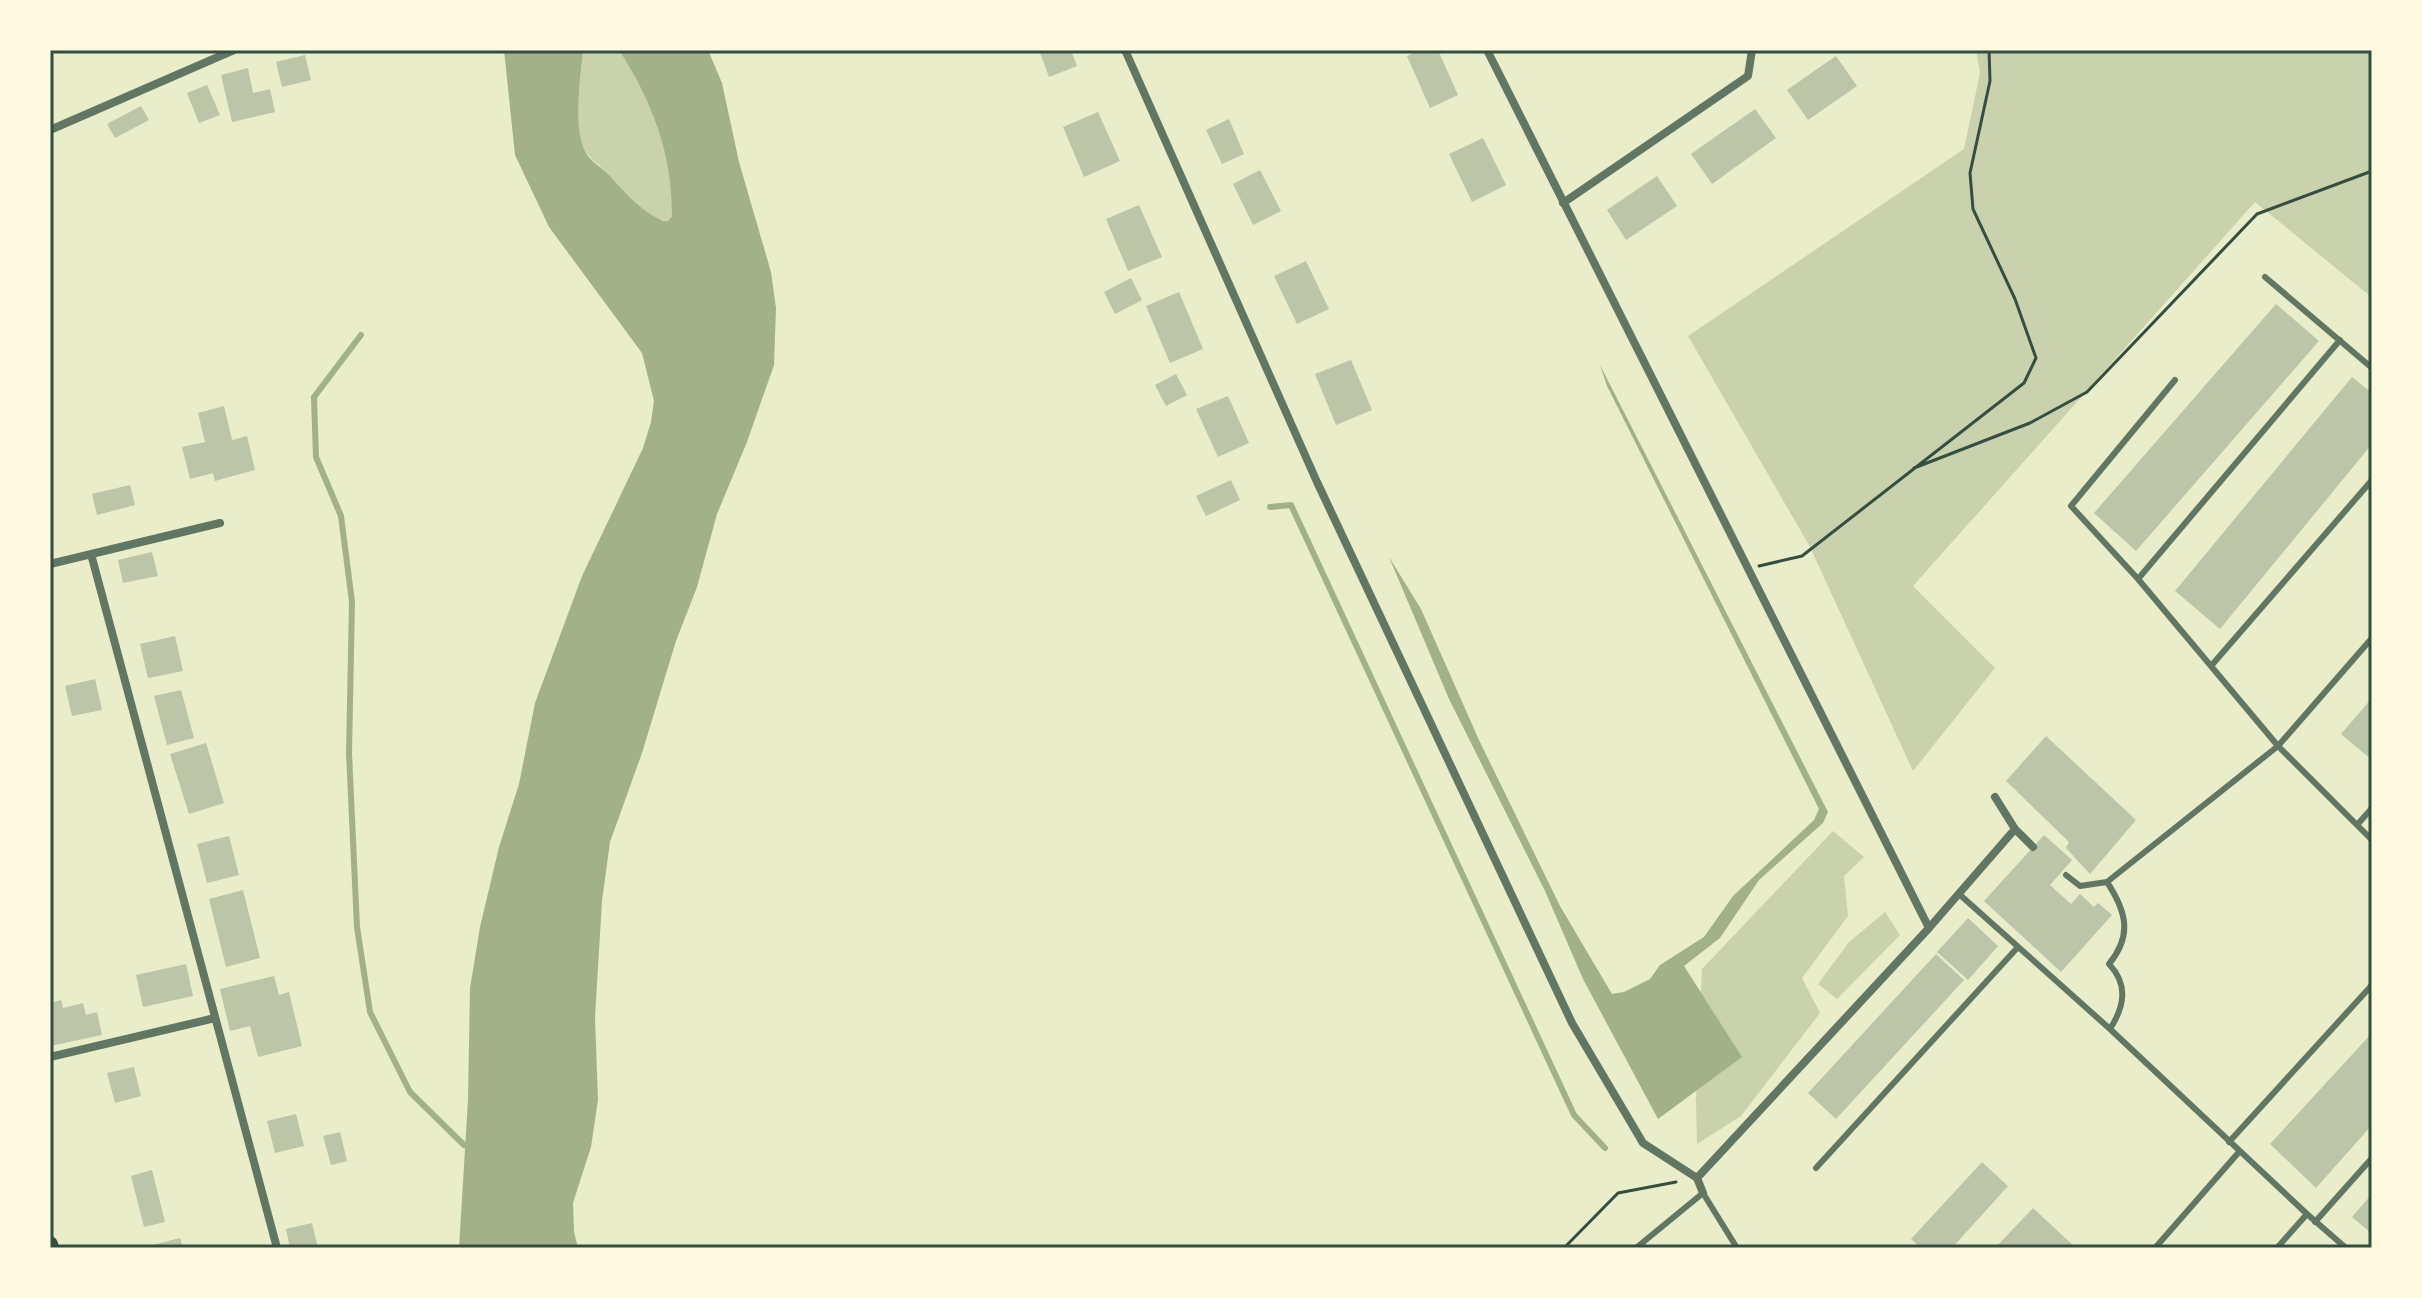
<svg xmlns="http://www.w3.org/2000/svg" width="2422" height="1298" viewBox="0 0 2422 1298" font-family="'Crimson Pro',serif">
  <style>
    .green { fill: #cad2ad }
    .water { fill: #a3b18a }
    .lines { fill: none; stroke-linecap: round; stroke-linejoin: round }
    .stream { stroke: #a3b18a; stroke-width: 6 }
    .building { fill: #bcc5a7 }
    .path { stroke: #344e41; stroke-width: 3 }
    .service { stroke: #617663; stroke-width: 6 }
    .minor { stroke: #617663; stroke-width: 8 }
    .secondary { stroke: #344e41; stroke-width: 16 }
    .neatline { fill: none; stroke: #344e41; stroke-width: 3 }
  </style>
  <rect width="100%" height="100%" fill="#e9edc9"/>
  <path class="green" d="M583,50H619C652,100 674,156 672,216L668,221C643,220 625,193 610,176C599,163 583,156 580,138C575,112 581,76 583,50Z
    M1976,50H2372V294L2370,296L2255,202L1913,586L1995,668L1913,771L1810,547L1688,336L1964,149L1980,73Z
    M1833,831L1864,857L1844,876L1848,916L1802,978L1820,1013L1741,1116L1697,1144L1696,1101L1702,969Z
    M1885,912L1900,935L1837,999L1818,984L1849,942Z"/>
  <path class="water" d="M504,50H583C581,77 571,133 588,156C594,164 604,169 611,177C627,195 641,211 663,221H668L672,216C672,153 653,103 619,50H708L722,83L739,162L771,272L776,308L774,365L747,442L717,514L697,587L676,641L642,753L610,842L602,901L595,1017L598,1100L591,1147L573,1203L574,1232L578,1248H459L468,1100L470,988L480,927L499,847L519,784L535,703L582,576L643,448L651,422L654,401L642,353L549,227L515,155Z
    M1600,365L1828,812L1823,823L1759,880L1720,938L1684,966L1742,1057L1658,1119L1583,979L1545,891L1449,699L1389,557L1421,609L1479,740L1560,906L1612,994L1624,992L1650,979L1660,965L1704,937L1733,896L1814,820L1819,809L1607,386Z"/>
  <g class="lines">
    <path class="stream" d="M361,335L314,397L316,457L341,516L352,602L349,753L357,927L370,1012L410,1092L464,1145L471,1148
      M1270,507L1291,505L1574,1115L1605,1148"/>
  </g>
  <path class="building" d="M1039,50H1071L1077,66L1049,77Z
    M1421,50H1438L1458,95L1430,108L1407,56Z
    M305,55L311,80L282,87L276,62Z
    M1836,56L1857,86L1808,120L1787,90Z
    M248,68L253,93L270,89L275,112L232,122L221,75Z
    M207,85L220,115L199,123L187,93Z
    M141,106L149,120L115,138L107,124Z
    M1755,109L1776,138L1712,184L1691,154Z
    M1098,112L1120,161L1084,177L1063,127Z
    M1229,119L1244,154L1222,164L1206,130Z
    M1483,138L1506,185L1472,202L1449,154Z
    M1260,170L1281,211L1253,225L1233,184Z
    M1657,176L1677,206L1626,240L1607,210Z
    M1139,205L1162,257L1128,271L1106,219Z
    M1306,261L1329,309L1297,324L1274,276Z
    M1131,278L1142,300L1115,314L1104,292Z
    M1179,292L1203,349L1170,363L1146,306Z
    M2276,304L2319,341L2136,551L2094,513Z
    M1351,360L1372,410L1336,425L1315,374Z
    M1176,374L1187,395L1166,406L1155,385Z
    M2352,377L2372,393V444L2220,629L2175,591Z
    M1228,396L1249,443L1218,457L1196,409Z
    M224,406L232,440L247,436L255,470L215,481L213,473L190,479L182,447L205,442L198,413Z
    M1231,480L1240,500L1206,516L1196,496Z
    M130,485L135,505L97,515L92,494Z
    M152,552L158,576L123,583L118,560Z
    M175,636L183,671L148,678L140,644Z
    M95,679L102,710L72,716L65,686Z
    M181,690L194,738L167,745L154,696Z
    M2372,698V760L2341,734Z
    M2046,736L2136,820L2090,874L2066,848L2069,842L2006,781Z
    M206,743L224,803L189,814L170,754Z
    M2044,835L2072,860L2050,885L2071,904L2080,894L2094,907L2098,903L2112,915L2061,972L1984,901Z
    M229,836L239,875L207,883L197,844Z
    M243,890L260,958L226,967L209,899Z
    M1968,918L1998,946L1968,980L1937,952Z
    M1936,954L1964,980L1836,1119L1808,1093Z
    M186,964L193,996L143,1007L136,975Z
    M274,976L279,995L289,992L302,1046L258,1057L250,1026L230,1031L220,989Z
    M61,1000L63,1008L83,1003L86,1015L97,1012L102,1035L50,1046V1003Z
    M2372,1033V1125L2316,1188L2270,1144Z
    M134,1067L141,1096L115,1103L107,1073Z
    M296,1114L304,1146L275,1153L267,1121Z
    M340,1132L347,1161L331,1165L323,1136Z
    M1982,1162L2008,1186L1952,1248H1921L1911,1239Z
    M152,1170L165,1222L144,1227L131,1176Z
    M2372,1194V1234L2352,1217Z
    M2033,1208L2076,1248H1995Z
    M312,1223L318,1248H290L286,1229Z
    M180,1238L183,1248H152V1245Z"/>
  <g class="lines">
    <path class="path" d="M1914,468L2030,423L2087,392L2257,214L2372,171
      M1759,566L1802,556L2024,383L2036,358L2015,299L1973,209L1970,173L1990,81L1989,50
      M1564,1248L1618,1193L1676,1182"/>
    <path class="service" d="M2265,277L2372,368
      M2138,579L2340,340
      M2372,638L2278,746L2372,840
      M2211,666L2372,480
      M2357,825L2372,808
      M2066,875L2080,886L2107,882
      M1959,894L2110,1029L2307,1214L2346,1248
      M2110,1029C2124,1007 2129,985 2109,964C2133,935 2126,911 2107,882L2278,746L2138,579L2071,506L2175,380
      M2229,1142L2372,985
      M1816,1168L2018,947
      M2315,1222L2372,1158
      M1636,1248L1703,1193L1737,1248
      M2155,1248L2239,1152
      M2277,1248L2307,1214"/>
    <path class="minor" d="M1125,50L1317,482L1572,1023L1643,1143L1697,1178
      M1487,50L1929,928
      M50,130L234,50
      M1563,203L1748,76L1752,50
      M91,554L277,1248
      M50,564L220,523
      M1995,797L2015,829
      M50,1057L215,1018
      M1703,1193L1697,1178L1929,928L2015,829L2033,847"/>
    <path class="secondary" d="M50,1244L51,1248"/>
  </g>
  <rect width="2422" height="1298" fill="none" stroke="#fefae0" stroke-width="104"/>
  <rect x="52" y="52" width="2318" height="1194" class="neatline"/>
</svg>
